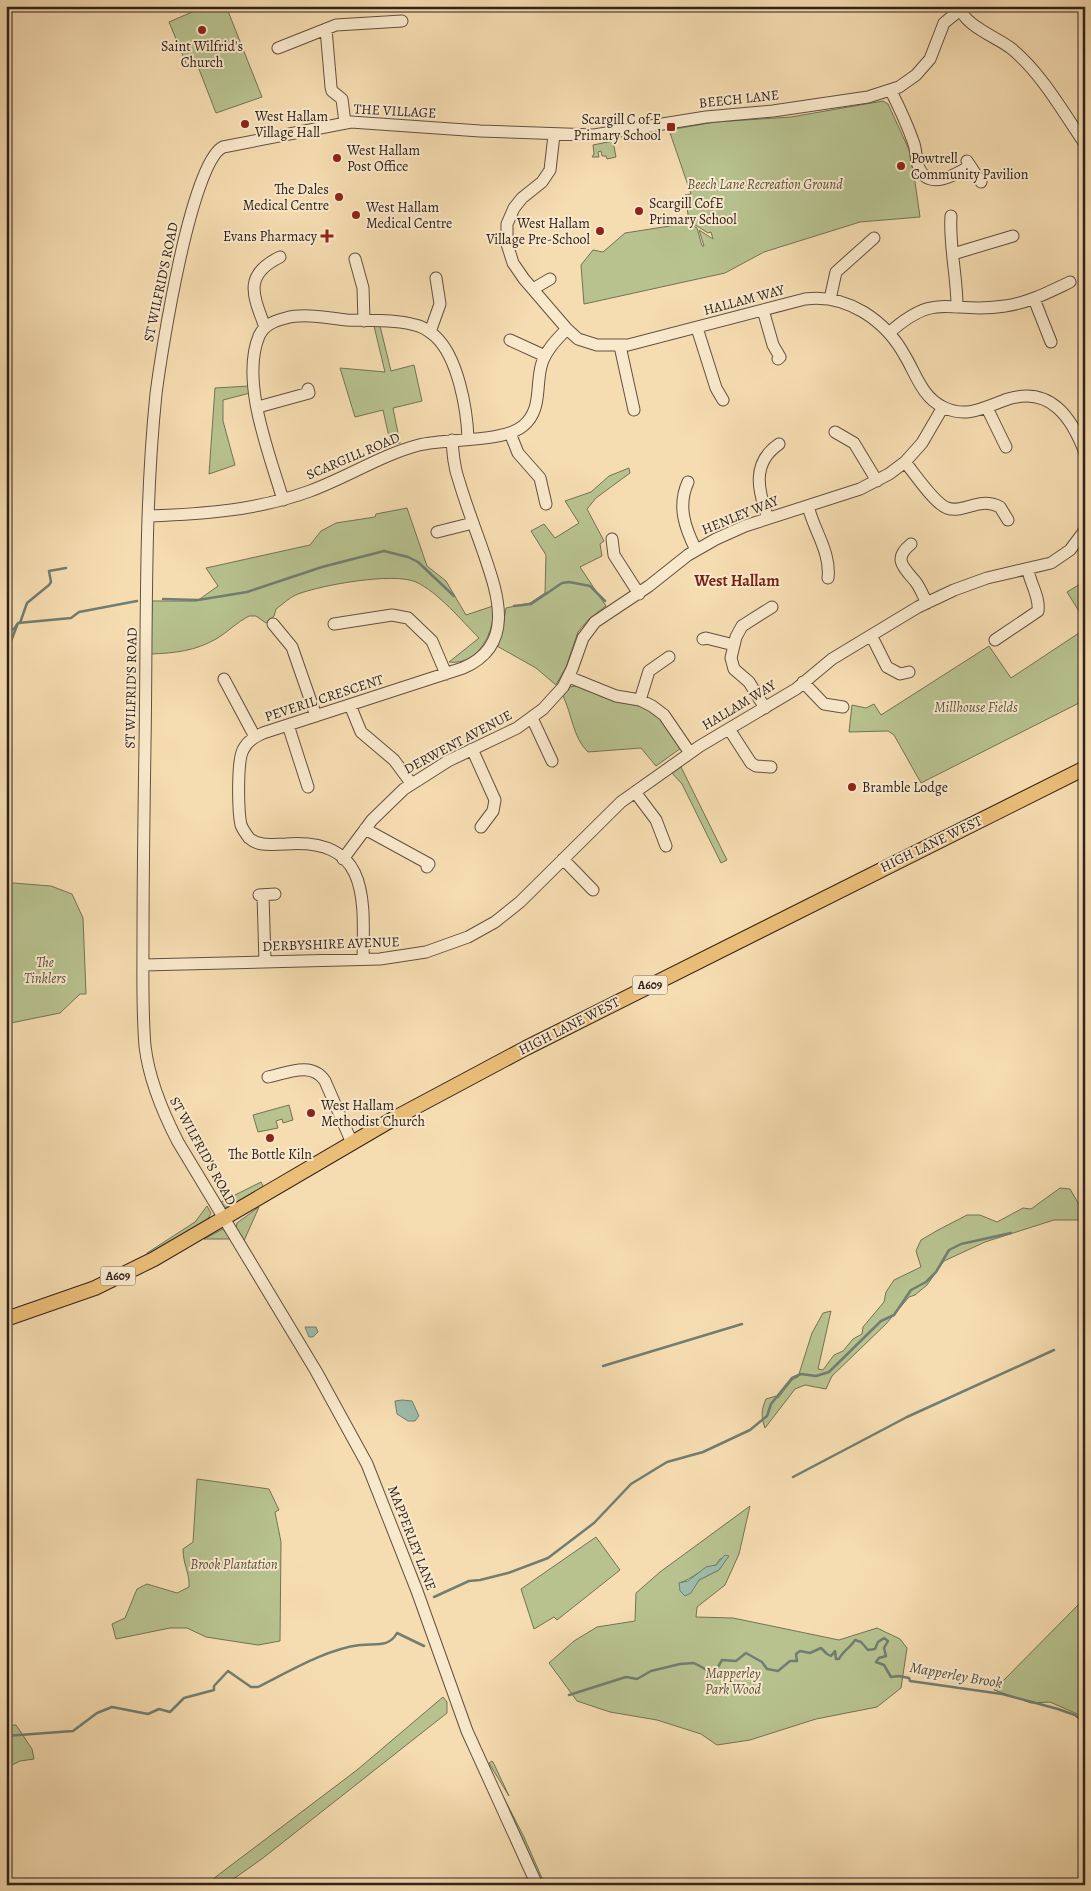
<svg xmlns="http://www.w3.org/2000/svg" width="1091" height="1891" viewBox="0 0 1091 1891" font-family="Alegreya,serif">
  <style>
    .green { fill: #b7c28f; stroke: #737256; fill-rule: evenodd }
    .water { fill: #9dbcab; stroke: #717e72 }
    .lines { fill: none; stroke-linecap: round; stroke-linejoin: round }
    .stream { stroke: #717e72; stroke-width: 2.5 }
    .minor-casing { stroke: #615041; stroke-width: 13 }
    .major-casing { stroke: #2f211c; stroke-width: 16 }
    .minor { stroke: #f9e9cc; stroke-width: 11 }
    .major { stroke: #ebbe78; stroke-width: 14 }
    .poi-dot { fill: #8f2418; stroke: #f9e9cc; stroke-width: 2 }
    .labels { text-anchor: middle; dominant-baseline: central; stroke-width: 4; stroke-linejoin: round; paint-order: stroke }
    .shield { fill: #f9e9cc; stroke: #6c5d51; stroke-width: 1 }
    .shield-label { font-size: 12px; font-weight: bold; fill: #2f211c }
    .poi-label { font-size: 14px; fill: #2f211c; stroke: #f9e9cc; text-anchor: start }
    .street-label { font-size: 14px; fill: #2f211c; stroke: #f9e9cc }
    .park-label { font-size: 14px; font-style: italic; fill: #58513e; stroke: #f9e9cc }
    .water-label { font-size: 15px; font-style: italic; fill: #505047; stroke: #f9e9cc }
    .quarter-label { font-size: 16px; font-weight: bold; fill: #7a1f14; stroke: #f9e9cc }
  </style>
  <rect width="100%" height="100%" fill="#f6ddb1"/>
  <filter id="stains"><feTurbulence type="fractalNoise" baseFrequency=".004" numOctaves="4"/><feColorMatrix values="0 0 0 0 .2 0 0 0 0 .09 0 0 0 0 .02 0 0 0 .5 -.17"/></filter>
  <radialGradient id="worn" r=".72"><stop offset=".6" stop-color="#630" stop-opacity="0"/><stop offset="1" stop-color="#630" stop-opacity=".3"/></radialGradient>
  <path class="green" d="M206,6H226L262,97L216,113L197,64L188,68L169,22Z
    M883,101L888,104L911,154L920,217L860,222L764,252L725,273L584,304L581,265L593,250L603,252L625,233L689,223L697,228L702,246H704L699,230L713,239L711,232L708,233L689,221L685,195L691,194L669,130L715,122L791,117Z
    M613,141L616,157L607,159L606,156H602L601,151L598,152L599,157H592L594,154L593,145Z
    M374,326H380L391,371L414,365L422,401L393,408L400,443L391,446L383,410L355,417L340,368L385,372Z
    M249,386L250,393L223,400V421L235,465L209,474L215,388Z
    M629,468L630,473L596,498L587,509L604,541L600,544L602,556L580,567L606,606L589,619L578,632L566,667L556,685L536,668L497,646L502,632L506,608L530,603L545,593L546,555L531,531L544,524L555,538L579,523L565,501L591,492L609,476Z
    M407,508L427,566L446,581L466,615L493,606C496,631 478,666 449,662L479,638C462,621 438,592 416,582C393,572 322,585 298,594C290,597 283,604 276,609L274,616L266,623L256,616H249C237,622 228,632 216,639C195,651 175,653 151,654L152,601H197L218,586L206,568L310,545L321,531L336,523L375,517L376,514Z
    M1085,581V621L1067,592Z
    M1085,629V700L921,783L894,735L888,731L849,732L852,705L866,708L874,704L881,715L989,646L1011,678Z
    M576,686L616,701L644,707L660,718L681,748L656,766L641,748L588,752C573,738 572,714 563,696L570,687Z
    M681,767L727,860L721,863L682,784L672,773Z
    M13,883L51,886L72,894L83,918L86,994H80L60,1013L6,1024V885Z
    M289,1105L293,1120L283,1123L282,1119L276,1121L278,1128L258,1132L253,1115Z
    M261,1182L264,1188L226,1209L221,1202Z
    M1060,1188L1070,1189L1081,1208L1085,1209V1220H1054L985,1242L944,1261L927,1285L915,1295L909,1297L886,1324L832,1376L826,1389L805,1385L795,1389L765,1428C761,1417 761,1410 766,1399L776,1396L778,1398L792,1380L798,1377L812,1333L823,1313L831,1311L818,1369L823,1370L834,1355L843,1351L853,1339L862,1334L863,1327L884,1302L886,1292L894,1280L921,1267L916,1251L921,1240L938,1230L967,1215H980L997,1222L1023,1208L1031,1209Z
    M207,1206L211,1213L207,1221L148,1255L147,1253L195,1222Z
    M259,1207L243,1243L236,1229L237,1223Z
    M223,1229L231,1239H204Z
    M197,1479L269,1489L279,1510L275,1512L281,1542L280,1641L258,1645L206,1637L187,1628H170L116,1639L112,1624L125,1618L137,1589L147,1584L177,1593L189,1587C190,1573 183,1565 183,1549L193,1542Z
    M750,1506L739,1554L725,1585L697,1607L696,1617L733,1618L839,1640L877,1628L900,1639L907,1648L901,1688L877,1707L816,1719L750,1740L717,1745L701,1734L657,1720L610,1712L577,1701L549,1663L574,1641L597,1627L635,1621L636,1593L660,1572ZM728,1556L719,1570L699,1580L690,1593L679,1583C693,1579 701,1568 716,1565L720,1559Z
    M596,1537L620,1570L557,1620L554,1617L534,1629L521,1589Z
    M1085,1598V1715L1082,1716L1050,1702L1031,1703L994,1690Z
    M443,1697L447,1702V1713L263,1858L225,1885H205L357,1770Z
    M6,1725H16L32,1749L34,1759L20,1761L6,1768Z
    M492,1761L494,1764L509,1796L489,1763Z
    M487,1765L524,1837L545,1885H541Z"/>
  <path class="water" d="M316,1327L318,1332L313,1337H309L305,1327Z
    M402,1400L412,1401L419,1416L415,1421H408L397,1414L395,1401Z
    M725,1555L729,1556L719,1570L699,1580L691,1593L685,1596L680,1591L679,1583L688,1581L706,1567L716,1565Z"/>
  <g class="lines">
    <path class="stream" d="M163,599L198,600L247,592L322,567L384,551L408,557L418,562L454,596
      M514,606L531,604L562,583L569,582L590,586L605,601
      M20,623L27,603L49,585L51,582L49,571L66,568
      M6,631L14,629L18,623L71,618L79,612L137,601
      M6,654L18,623
      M603,1366L742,1324
      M793,1477L907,1417L1054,1350
      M434,1597L469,1581L480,1580L508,1573L548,1558L594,1523L631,1484L667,1462L703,1452L750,1430L767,1416L771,1404L792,1378L801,1374L816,1376L829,1372L881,1321L894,1315L911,1290L926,1282L936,1272L949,1250L961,1244L1011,1233
      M569,1695L626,1677L637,1679L651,1671L680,1664L694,1663L707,1670L715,1672L722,1660L736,1661L746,1653L762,1662L767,1669L778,1671L790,1661H797L796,1654L800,1651L810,1653L821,1648L827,1654L831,1656L835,1651L836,1659H839C843,1651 850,1648 855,1640L861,1642L868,1650L875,1649L878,1642L884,1638L888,1641L884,1648L886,1656L879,1658L876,1662L884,1665L891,1677L899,1676L909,1678L910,1681L1002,1694L1058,1709L1075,1715L1085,1723
      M6,1736L73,1731L97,1713L112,1707L148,1714L159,1709L170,1712L184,1698L214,1690V1686L228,1671L251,1687H258C288,1672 326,1649 360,1645C375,1643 389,1648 397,1633L424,1646"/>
    <defs>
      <path id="minor" d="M959,6C964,26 997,37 1012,49C1042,74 1063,112 1085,144
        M326,29L331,87L332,91L342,99L345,123
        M278,48L336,25L402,21
        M891,91C899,107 907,124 913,141C917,150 915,160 919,168C929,191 957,174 970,166
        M554,135L550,170L542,182L522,198L514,208L507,224V244L513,263L524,279L567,329L578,339L597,345H628L805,299C847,293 886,321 905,356C916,374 922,397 943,407C967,419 985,407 1008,399C1051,386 1072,418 1085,453
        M967,161L981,182
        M951,216C949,246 957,276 957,306
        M953,254L1013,236
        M355,259L363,288L364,321
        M533,289L550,279
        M830,299L836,272L874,238
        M1034,299L1051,342
        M763,310L773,345L780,357L778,359
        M265,327C253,295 243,275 280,257
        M697,328L716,388L723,400
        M430,332L440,304L436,278
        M889,333C938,289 950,315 1005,306C1028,303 1049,292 1070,282
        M510,340L545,356
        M620,346L634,410
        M258,407L309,393L308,389
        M987,408L1006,447
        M835,432L854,443L877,481
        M510,433L518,453L540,478L546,504
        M905,462C915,474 934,503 947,508C964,514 978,496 1000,507L1008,520
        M688,482C677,506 685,528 696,550
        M283,500C270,455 240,382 259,336C264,325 274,321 286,318C304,313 328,318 347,320C369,321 393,319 415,325C422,326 429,331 435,336C458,357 467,409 468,439
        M808,506C814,531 831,552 828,578
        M150,516C205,514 258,510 310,491C348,477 381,455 419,445C448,438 502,443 523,426C543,410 535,384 542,363C547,349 557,339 567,329
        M768,518C758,491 751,463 779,444
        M437,532L473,523
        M612,539L614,555L639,594
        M911,544C892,559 904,568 915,581C920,587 923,596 927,603
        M273,624L292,647L316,716
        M334,624L392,615L408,618L432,641L446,674
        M872,637L887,667L900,674L909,672
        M703,639L706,638L734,645
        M995,640L1038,611C1040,597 1030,583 1028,570
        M569,677L616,696L640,700L652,706L664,715L690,753
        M224,679L255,737
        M803,682L824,704L843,707
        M640,700L649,671L669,657
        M350,705L361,732L394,760L411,783
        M765,708L749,682L734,669L731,658L736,637L742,626L772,607
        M532,718L552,761
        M288,725L308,787
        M729,729L751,763L756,766L771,767
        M472,749L495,800L493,811L481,827
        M635,792L656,820L666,846
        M365,829L429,864L427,867
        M343,859L372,820L404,789L448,761L517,728L543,709L563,687L572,669L583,638L595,622L649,586L688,555L716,539L745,526L860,489L889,474L905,462L922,443L943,407
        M563,859L593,890
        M259,895L275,894
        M263,895L265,962
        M363,959C364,897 369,838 286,844C273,844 259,847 249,838C246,834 243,830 241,825C238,812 237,761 243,750C247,741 255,737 263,733L463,668C517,645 497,592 483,551C475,528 466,505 459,481C454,468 453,454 452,440
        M143,965L380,959L426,952L468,937L495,922L520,902L621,802L700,746L796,689L832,659L918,607L954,590L987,578L1051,563L1070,550L1085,530
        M268,1077C287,1073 312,1061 325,1081L352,1143
        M537,1885L467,1731L417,1591L367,1464L316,1371L178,1142C162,1111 149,1080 145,1046C142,1010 143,974 143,939C143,874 144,810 145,745C147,629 144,510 156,394C161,354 191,162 223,147L351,122L480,131L594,135L706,117L773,111L868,97L899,87L916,75L930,59L944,23L960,10"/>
      <path id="major" d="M6,1319L95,1288L154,1259L393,1119L526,1048L1085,768"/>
    </defs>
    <use href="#minor" class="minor-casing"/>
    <use href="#major" class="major-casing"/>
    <use href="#minor" class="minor"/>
    <use href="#major" class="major"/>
  </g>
  <g class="poi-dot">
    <circle cx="202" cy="30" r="5"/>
    <circle cx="245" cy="124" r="5"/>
    <rect x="666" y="122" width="10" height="10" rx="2.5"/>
    <circle cx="337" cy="158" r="5"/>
    <circle cx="901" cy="166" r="5"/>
    <circle cx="339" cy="197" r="5"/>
    <circle cx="639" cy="211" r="5"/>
    <circle cx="356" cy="215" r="5"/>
    <circle cx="600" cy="231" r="5"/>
    <path d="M324.5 228.5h5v5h5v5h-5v5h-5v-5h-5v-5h5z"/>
    <circle cx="852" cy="787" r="5"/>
    <circle cx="311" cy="1113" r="5"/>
    <circle cx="270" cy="1138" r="5"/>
  </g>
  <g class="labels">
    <g class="shield">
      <rect x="632.5" y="975.5" width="35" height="19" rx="4"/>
      <rect x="100.5" y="1266.5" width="35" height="19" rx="4"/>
    </g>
    <g class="shield-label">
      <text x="650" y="985">A609</text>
      <text x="118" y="1276">A609</text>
    </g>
    <g class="poi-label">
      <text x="202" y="46" text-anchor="middle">Saint Wilfrid's<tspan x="202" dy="16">Church</tspan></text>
      <text x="255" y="116">West Hallam<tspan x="255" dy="16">Village Hall</tspan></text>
      <text x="661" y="119" text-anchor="end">Scargill C of E<tspan x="661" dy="16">Primary School</tspan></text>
      <text x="347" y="150">West Hallam<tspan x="347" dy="16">Post Office</tspan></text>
      <text x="911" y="158">Powtrell<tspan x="911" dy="16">Community Pavilion</tspan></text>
      <text x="329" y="189" text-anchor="end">The Dales<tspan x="329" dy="16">Medical Centre</tspan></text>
      <text x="649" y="203">Scargill CofE<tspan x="649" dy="16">Primary School</tspan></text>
      <text x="366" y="207">West Hallam<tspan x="366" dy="16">Medical Centre</tspan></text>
      <text x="590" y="223" text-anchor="end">West Hallam<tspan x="590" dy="16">Village Pre-School</tspan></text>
      <text x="317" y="236" text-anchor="end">Evans Pharmacy</text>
      <text x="862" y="787">Bramble Lodge</text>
      <text x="321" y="1105">West Hallam<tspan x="321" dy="16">Methodist Church</tspan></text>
      <text x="270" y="1154" text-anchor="middle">The Bottle Kiln</text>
    </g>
    <g class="street-label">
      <text transform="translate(739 99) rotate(-6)">BEECH LANE</text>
      <text transform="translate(395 111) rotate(3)">THE VILLAGE</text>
      <text transform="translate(161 282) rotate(-78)">ST WILFRID'S ROAD</text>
      <text transform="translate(744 300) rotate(-15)">HALLAM WAY</text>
      <text transform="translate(353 456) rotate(-23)">SCARGILL ROAD</text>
      <text transform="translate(740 515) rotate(-22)">HENLEY WAY</text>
      <text transform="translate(131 688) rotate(-89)">ST WILFRID'S ROAD</text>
      <text transform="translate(324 698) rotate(-18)">PEVERIL CRESCENT</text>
      <text transform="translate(739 705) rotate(-31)">HALLAM WAY</text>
      <text transform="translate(458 742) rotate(-28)">DERWENT AVENUE</text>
      <text transform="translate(931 844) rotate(-26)">HIGH LANE WEST</text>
      <text transform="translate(331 944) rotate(-2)">DERBYSHIRE AVENUE</text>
      <text transform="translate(569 1026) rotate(-27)">HIGH LANE WEST</text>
      <text transform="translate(203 1151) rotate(61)">ST WILFRID'S ROAD</text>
      <text transform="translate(412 1538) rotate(69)">MAPPERLEY LANE</text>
    </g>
    <g class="park-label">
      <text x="765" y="184">Beech Lane Recreation Ground</text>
      <text x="976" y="707">Millhouse Fields</text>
      <text x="45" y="962">The<tspan x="45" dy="16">Tinklers</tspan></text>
      <text x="234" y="1564">Brook Plantation</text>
      <text x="733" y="1673">Mapperley<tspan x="733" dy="16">Park Wood</tspan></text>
    </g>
    <g class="water-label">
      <text transform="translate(956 1675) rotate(10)">Mapperley Brook</text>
    </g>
    <g class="quarter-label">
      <text x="737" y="581">West Hallam</text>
    </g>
  </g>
  <rect width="1091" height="1891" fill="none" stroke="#f6ddb1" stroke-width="25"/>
  <rect x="8" y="8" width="1076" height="1876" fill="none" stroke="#2f211c" stroke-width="2.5"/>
  <rect x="12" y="12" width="1066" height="1866" fill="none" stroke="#2f211c"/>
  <rect width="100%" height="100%" filter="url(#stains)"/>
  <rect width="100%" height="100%" fill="url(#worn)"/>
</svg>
